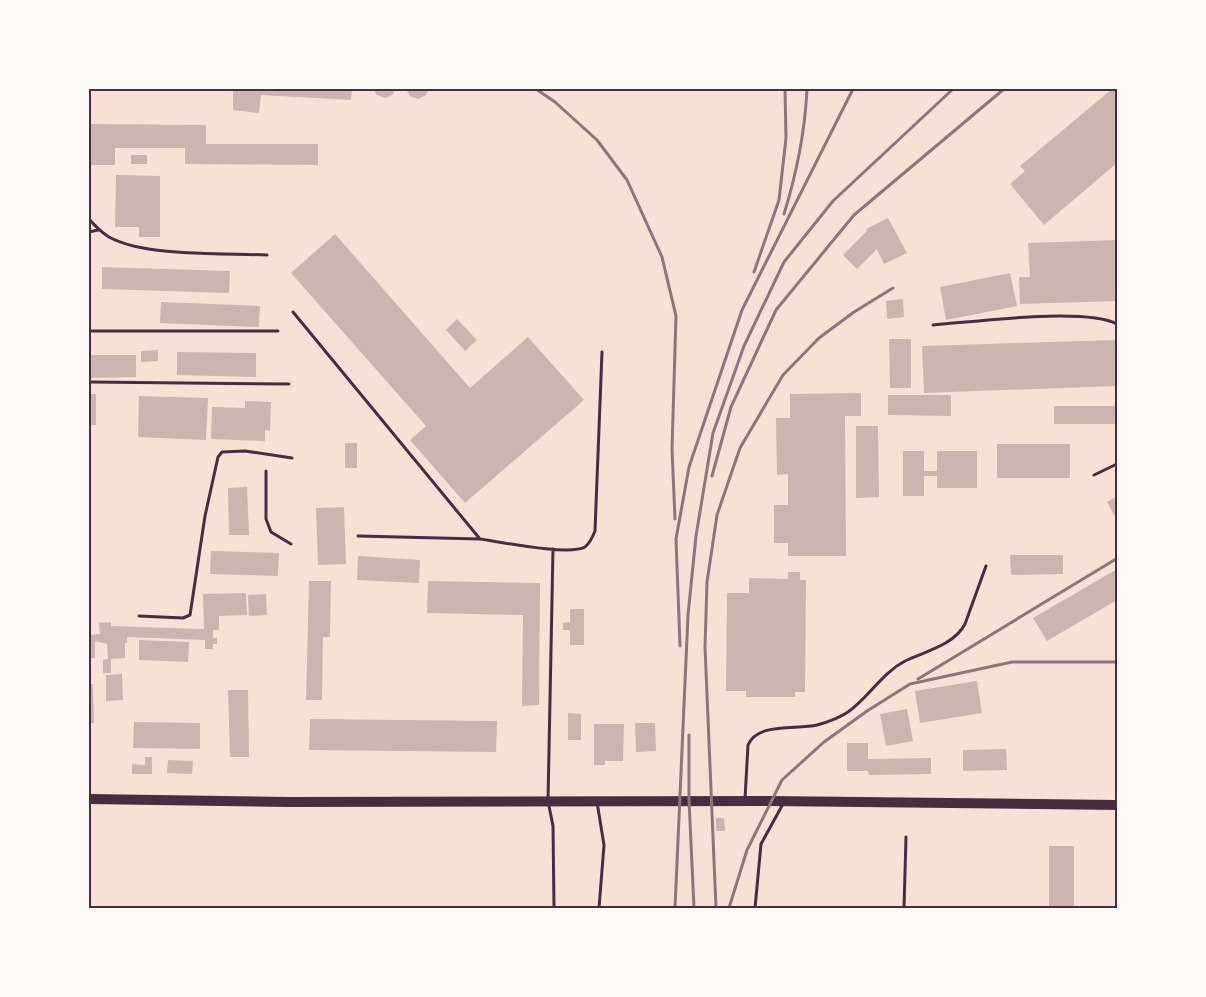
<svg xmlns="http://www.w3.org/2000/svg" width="1206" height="997" viewBox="0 0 1206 997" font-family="'PT Sans Narrow',sans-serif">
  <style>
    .building { fill: #ccb4b1 }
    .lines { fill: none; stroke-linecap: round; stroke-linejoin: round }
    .service { stroke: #4a2c40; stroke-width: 3 }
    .secondary { stroke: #4a2c40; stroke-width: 10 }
    .rail { stroke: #8f747c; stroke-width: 3 }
    .neatline { fill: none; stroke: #4a2c40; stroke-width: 2 }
  </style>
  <rect width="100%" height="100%" fill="#f7e1d7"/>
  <path class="building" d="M233,89H352L351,100L261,95L259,113L233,110Z
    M373,89H396L392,95L385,98L377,95Z
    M406,89H429L426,95L418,99L410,96Z
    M1112,89H1117V163L1044,225L1010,184L1025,171L1020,166Z
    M89,124L206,125V144H318V165L185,164V148H115V165H89Z
    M131,155H147V164H131Z
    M116,175L160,176V237H139V227H115Z
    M888,218L907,253L884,264L877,249L857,269L843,255L867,231L866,229Z
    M335,234L470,388L528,337L584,400L465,503L410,440L426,426L291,273Z
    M1117,240V301L1020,304L1019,277H1030L1028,243Z
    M102,267L230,271L229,293L102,289Z
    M1010,273L1017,306L946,320L940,287Z
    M903,299L904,317L887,319L886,301Z
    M161,302L260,306L259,327L160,323Z
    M457,319L477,340L465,351L446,330Z
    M889,339H911V388H890Z
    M1117,340V386L924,393L922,346Z
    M158,350V361L141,362V351Z
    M177,352L256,353V377L177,375Z
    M89,355H136V377L89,378Z
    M861,393V416H845L846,556H788V543H774V505H788V474L777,475L776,418H790V394Z
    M89,394H96V425H89Z
    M888,395H951V416L888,415Z
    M139,396L208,398L206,440L138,437Z
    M245,401L271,402L270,431L265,430V441L211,439L212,407L245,408Z
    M1054,406H1117V424H1054Z
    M856,426H878L879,497L856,498Z
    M345,443H357V468H345Z
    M997,444H1070V478H997Z
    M903,451H924V471H937V451H977V488H937V476H924V496H903Z
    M247,487L249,535H229L228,488Z
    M1117,496V520L1107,502Z
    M344,507L346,564L318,565L316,508Z
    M211,551L279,553L278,576L210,574Z
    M1010,555H1063V574L1011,575Z
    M358,556L420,560L419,583L357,580Z
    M1117,569V600L1047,641L1033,618Z
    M788,572H800V580H806L805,692H795V697H746V691H726L727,593H749V578L788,579Z
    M309,581H331L330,637H323L322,700H306Z
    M428,581L540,583L539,705L522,706L523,615L427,613Z
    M246,593L247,615L219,616V630H213V638H217V644H213V649H205V640L127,637V643H125V658L111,659V673H103V660L108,659L107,644L95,641V658H89V635L100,634L99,623L111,622V626L204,629L203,594Z
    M266,594L267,615L249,616L248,595Z
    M570,609H584V645H570V630H563V623L570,622Z
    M139,640L189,642L188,662L139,660Z
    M122,674L123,700L106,701V675Z
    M977,681L982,713L920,723L915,691Z
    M89,684H93L94,723H89Z
    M228,690H248L249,757H230Z
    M907,709L913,741L886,746L880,714Z
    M568,713L581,714V740H568Z
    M310,719L497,721L496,752L309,750Z
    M134,722L200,723V749L133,748Z
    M635,723H655L656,751L636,752Z
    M594,724H624L623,761H605V765H594Z
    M847,743H868V759L931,758V774L869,775L868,771H847Z
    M1006,749L1007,770L963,771V750Z
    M145,757H152V774H132V764L145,765Z
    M168,760L193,761L192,774L167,773Z
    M716,818H724L725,831H716Z
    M1049,846H1074V908H1049Z"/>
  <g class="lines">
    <path class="service" d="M89,219C95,226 101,232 109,237C145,257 224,253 267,255
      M89,232L98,230
      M293,312L480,539C501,542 569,556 585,547C590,543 593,536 595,531L602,352
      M933,325C973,322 1085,307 1117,324
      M89,331H278
      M89,382L289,384
      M266,471V519L271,532L291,544
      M1094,475L1117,464
      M358,536L480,539
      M553,549L548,801L553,826L554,908
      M139,616L183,618L190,615L205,516L218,457L222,452L245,451L292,458
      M745,799L748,745C758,722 796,730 817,725C828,722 839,718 848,712C869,697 882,673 905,661C926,651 954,645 965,624L986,566
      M597,802L604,845L599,908
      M755,908L761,844L783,804
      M904,908L906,837"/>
    <path class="secondary" d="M89,799L289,802L770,801L1117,805"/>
    <path class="rail" d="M536,89L555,102L597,140L627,180L662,257L676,316L672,449L675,519
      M784,214C797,172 805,132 807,89
      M754,272L779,200L786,138L785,89
      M712,476L731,407L776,310L854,215L1004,89
      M680,646L676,539L689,467L742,310L853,89
      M918,679L1116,559
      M689,735V800L694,908
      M675,908L688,615L696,536L713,433L744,346L784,262L833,201L953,89
      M716,908L705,647L707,582L717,515L740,448L783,375L819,338L854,312L893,288
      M729,908L747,850L782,780L824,742L867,711L910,684L1012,662H1117"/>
  </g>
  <rect width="1206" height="997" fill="none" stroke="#fffaf5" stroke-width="180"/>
  <rect x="90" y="90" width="1026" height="817" class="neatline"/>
</svg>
